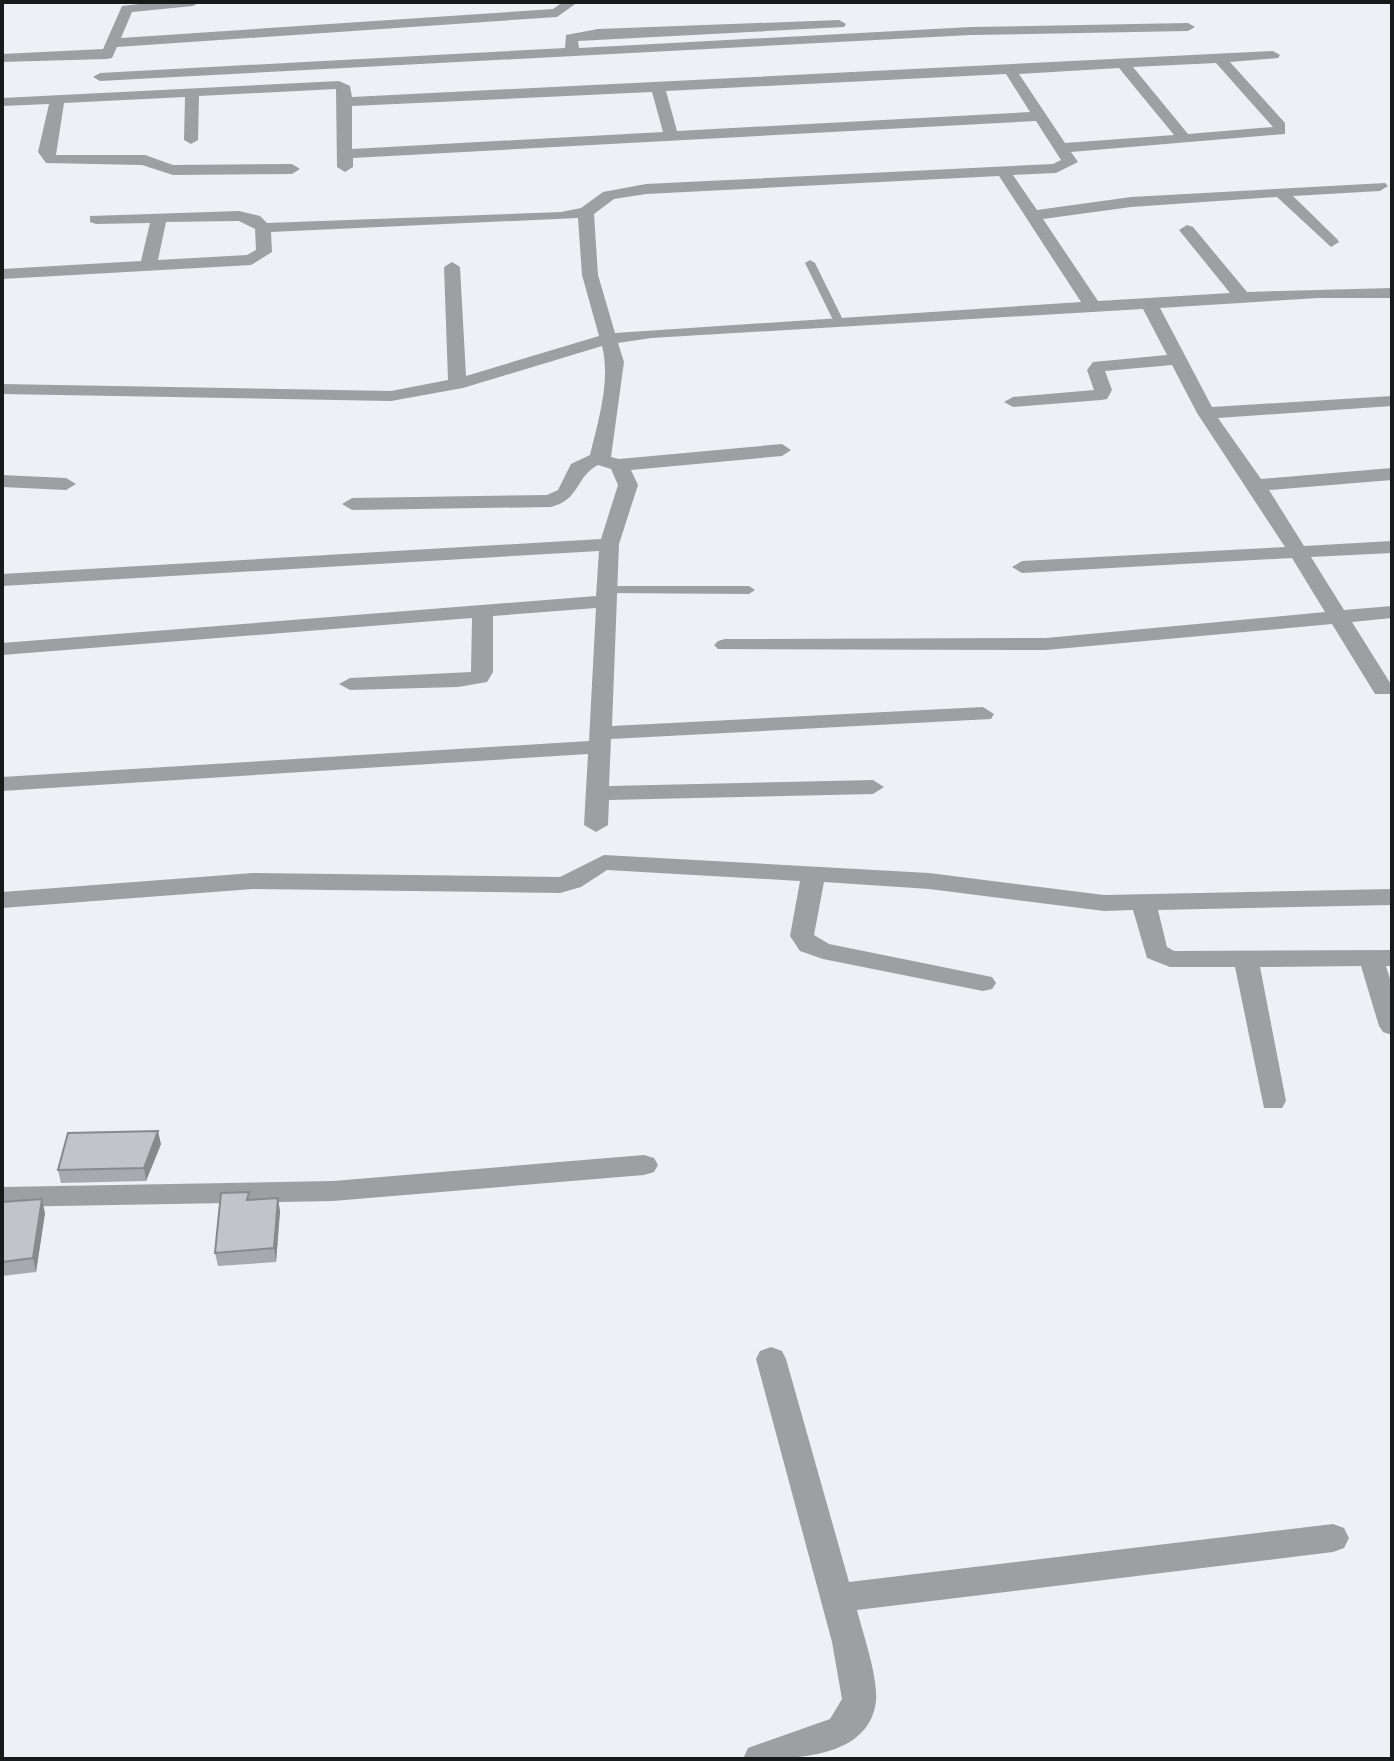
<svg xmlns="http://www.w3.org/2000/svg" width="1394" height="1761" viewBox="0 0 1394 1761" font-family="'Nunito Sans',sans-serif">
  <style>
    .lines { fill: none; stroke-linecap: round; stroke-linejoin: round }
    .lane { fill: #9e9fa2; fill-rule: evenodd }
    .street { fill: #9e9fa2; fill-rule: evenodd }
    .wall { fill: #a7a9ae }
    .shaded-wall { fill: #88898d }
    .building { fill: #c2c4ca; stroke: #88898d; stroke-width: 2 }
  </style>
  <rect width="100%" height="100%" fill="#eef0f6"/>
  <g class="lines">
    <path class="lane" d="M810,260L815,263L844,322L843,324L834,322L805,263Z
      M607,586H749L755,590L749,594L603,593L601,590Z"/>
    <path class="street" d="M156,2H200L193,6L132,12L121,38L553,9L563,2H578L557,17L117,47L112,58L107,59L2,62V54L103,49L122,6Z
      M839,20L846,24L844,27L578,41L579,48L971,27L1188,23L1195,27L1188,31L971,35L100,81L93,77L100,73L565,48L566,35L598,29Z
      M1273,51L1280,55L1278,58L1230,62L1285,123V134L1071,152L1078,162L1056,173L1013,175L1037,210L1131,197L1385,183L1388,186L1380,191L1293,196L1337,239L1339,242L1331,247L1277,197L1131,207L1043,219L1098,301L1230,293L1179,230L1187,225L1193,227L1247,292L1392,288V298H1318L1160,308L1212,407L1392,396V406L1218,418L1261,479L1392,468V480L1269,490L1304,546L1392,541V553L1311,557L1344,610L1392,606V618L1352,622L1392,686L1391,694H1375L1332,624L1046,650L718,649L714,645L718,641L725,639L1046,638L1325,612L1292,558L1022,573L1012,567L1022,561L1285,547L1197,413L1172,365L1105,371L1112,390L1107,399L1101,400L1013,407L1004,402L1013,397L1094,390L1087,370L1093,362L1167,355L1143,309L651,338L618,343L624,362L611,457L619,459L782,444L791,450L782,456L631,470L638,485L619,544L612,726L983,707L994,714L991,719L611,739L609,786L873,780L884,787L873,794L609,800L608,825L596,832L584,825L588,754L2,791V777L589,741L596,608L493,616V672L487,682L458,687L350,690L339,684L350,678L471,672L472,618L2,655V643L596,596L599,551L2,586V574L601,539L618,485L611,469L598,465C575,477 581,499 551,507L352,510L342,504L352,498L547,495L558,490L571,464L590,455C598,421 611,381 602,346L463,388L391,401L2,394V384L391,391L448,380L444,267L452,262L460,267L466,376L599,336L582,275L578,218L271,232L272,252L251,265L2,279V269L141,261L150,223L96,224L90,222V216L239,211L260,216L267,223L561,212L581,208L603,192L646,184L1053,164L1061,160L1036,121L353,158V167L345,172L337,167L336,89L199,96L198,140L191,144L184,140L185,97L64,103L56,155H145L173,165L292,164L300,169L292,174L173,175L142,165L46,163L38,152L49,104L2,106V98L339,81L350,86L352,97ZM1216,63L1273,127L1188,134L1133,67ZM1119,68L1174,135L1065,143L1019,74ZM1006,74L1030,112L677,131L666,91ZM652,92L663,132L352,149V106ZM999,176L1081,302L615,333L598,275L594,214L614,199L646,194ZM239,221L255,229L256,250L247,255L158,260L166,222Z
      M2,475L66,478L76,484L66,490L2,487Z
      M604,855L929,873L1104,895L1392,889V905L1158,910L1167,947L1174,951L1392,950V966H1386L1392,985V1035L1383,1032L1379,1026L1361,966L1260,967L1286,1101L1282,1108H1264L1235,967H1170L1147,958L1133,910L1104,911L929,889L824,882L814,935L829,944L992,977L996,983L992,989L983,991L823,959L800,951L790,936L800,881L607,870L581,887L560,893L253,889L2,908V892L253,873L560,877Z
      M644,1155L654,1158L658,1165L654,1172L644,1175L333,1201L2,1207V1187L333,1181Z
      M771,1347L782,1351L786,1359L849,1582L1333,1524L1344,1528L1349,1538L1344,1548L1333,1552L857,1610C863,1634 878,1676 876,1701C869,1761 788,1759 743,1759L748,1748L830,1719L842,1699L832,1642L756,1359L760,1351Z"/>
  </g>
  <path class="wall" d="M161,1144L146,1181L61,1183L58,1170Z
    M251,1199L280,1211L276,1262L218,1266L215,1253Z
    M2,1202L45,1213L36,1272L2,1276Z"/>
  <path class="shaded-wall" d="M158,1131L161,1144L146,1181L144,1168Z
    M278,1198L280,1211L276,1262L274,1248Z
    M42,1199L45,1213L36,1272L33,1258Z"/>
  <path class="building" d="M158,1131L144,1168L58,1170L68,1133Z
    M249,1192L247,1200L278,1198L274,1248L215,1253L221,1193Z
    M42,1199L33,1258L2,1262V1202Z"/>
  <rect width="1394" height="1761" fill="none" stroke="#18191b" stroke-width="8"/>
</svg>
